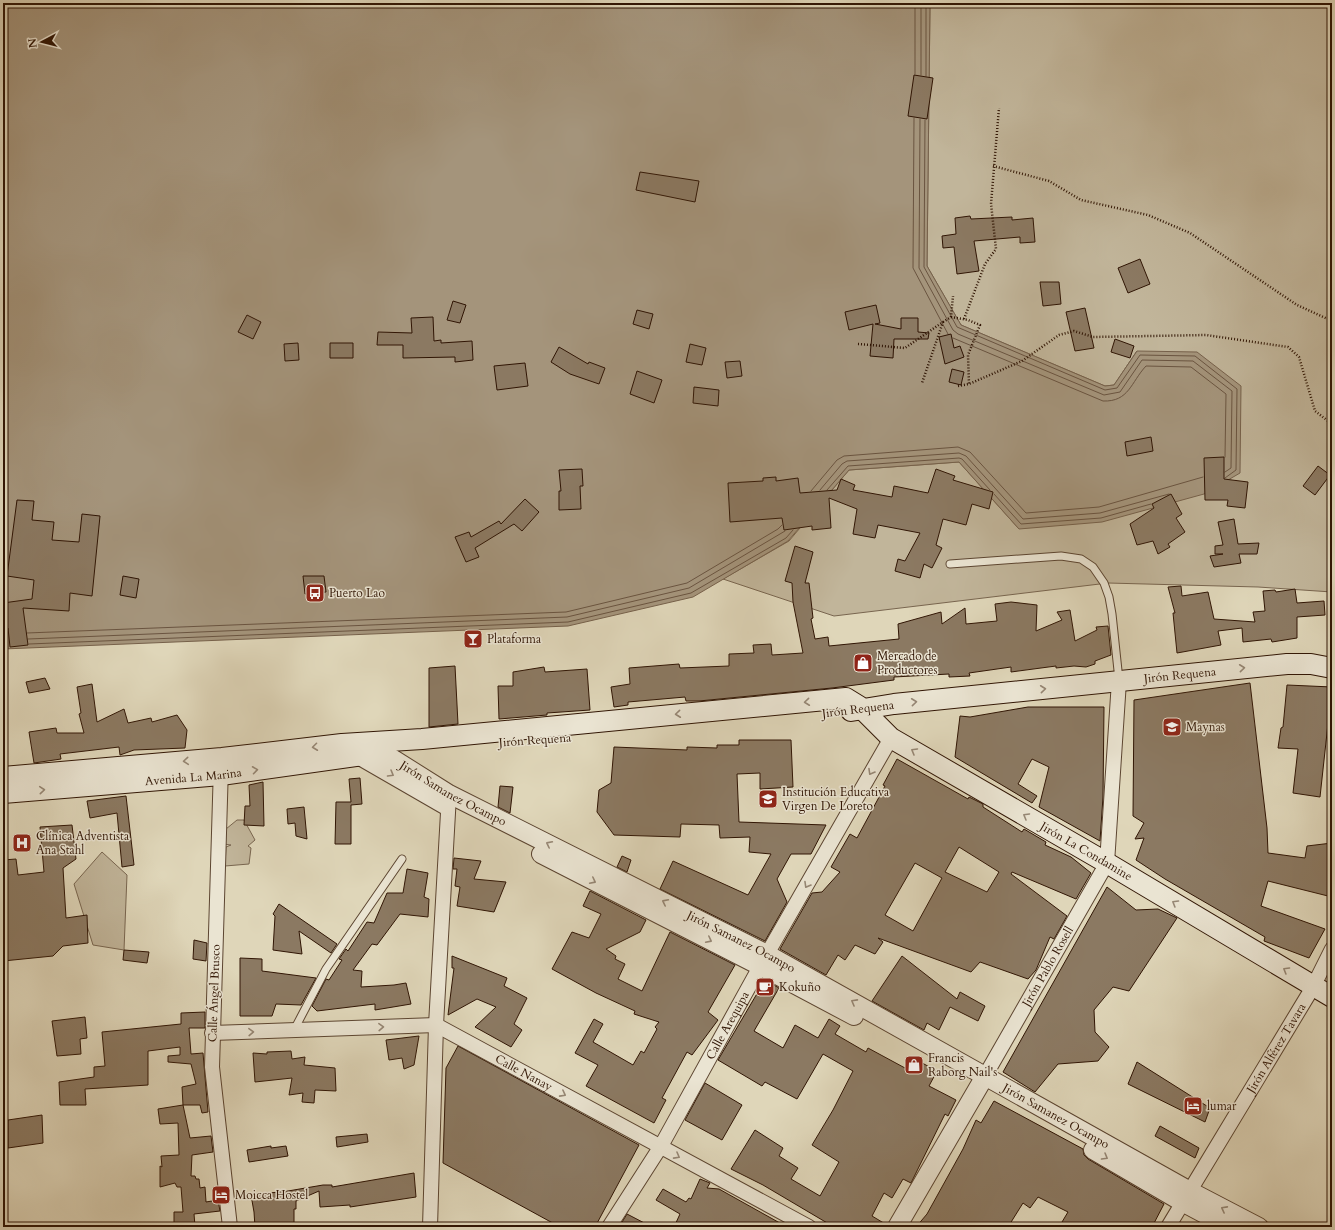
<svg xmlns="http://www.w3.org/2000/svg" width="1335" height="1230" viewBox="0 0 1335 1230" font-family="Cardo,serif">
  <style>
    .green { fill: #c1b59a; stroke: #78654f }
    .water { fill: #a4947b; stroke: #76614b }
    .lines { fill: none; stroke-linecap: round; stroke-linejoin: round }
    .shore { stroke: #6a5440; stroke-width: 1 }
    .building { fill: #8b7962; stroke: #301504; fill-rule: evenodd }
    .service-casing { stroke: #5c4531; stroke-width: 9 }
    .minor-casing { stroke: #5c4531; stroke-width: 16 }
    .tertiary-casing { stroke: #5c4531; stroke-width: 20 }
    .secondary-casing { stroke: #301504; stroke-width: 22 }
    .path { stroke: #301504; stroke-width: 2.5; stroke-dasharray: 1 2; stroke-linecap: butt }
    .service { stroke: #eae4d2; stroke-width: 7 }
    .minor { stroke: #eae4d2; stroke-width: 14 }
    .tertiary { stroke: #eae4d2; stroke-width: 18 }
    .secondary { stroke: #eae4d2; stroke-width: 20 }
    .oneway { stroke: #968775 }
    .labels { text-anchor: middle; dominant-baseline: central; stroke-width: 3; stroke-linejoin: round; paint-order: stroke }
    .poi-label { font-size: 12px; fill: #301504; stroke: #eae4d2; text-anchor: start }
    .street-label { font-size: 12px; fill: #301504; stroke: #eae4d2 }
  </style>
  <rect width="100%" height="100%" fill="#dfd6b9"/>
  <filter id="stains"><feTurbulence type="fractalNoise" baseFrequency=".005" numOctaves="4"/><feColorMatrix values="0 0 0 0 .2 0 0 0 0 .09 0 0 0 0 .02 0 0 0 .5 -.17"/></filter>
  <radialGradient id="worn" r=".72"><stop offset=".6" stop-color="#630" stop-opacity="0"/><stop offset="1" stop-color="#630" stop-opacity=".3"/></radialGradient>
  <path class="green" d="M930,3H1332V592L1258,587L1108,583L834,616L723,579L789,541L849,470L959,462L1019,529L1137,351L1114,385L1105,386L961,325L927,266Z
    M237,820H244L255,840L248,846L251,848L249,864L225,866L226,847L231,845L223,844L226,829Z
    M102,852L127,875L124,950L93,945L74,884Z"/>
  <path class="water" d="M3,3H930L927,266L961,325L1105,386L1114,385L1137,351L1197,352L1241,386L1240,473L1204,494L1102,522L1019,529L959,462L849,470L788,541L693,597L568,626L3,649Z"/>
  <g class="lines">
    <path class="shore" d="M915,74V3
      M921,75V3
      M926,76V3
      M914,118L913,268L948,334
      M920,119L919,268L953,330L958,334L1104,395L1120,392L1142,360L1193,361L1232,391L1231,468L1225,472
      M925,120L924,267L957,327L1105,390L1117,388L1140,355L1195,356L1237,389L1236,470L1225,478
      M953,338L1103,401C1129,402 1131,382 1146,366L1191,367L1226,394L1225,457
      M820,490L842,464L847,461L959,453L966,456L1023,519L1100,513L1169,494
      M827,490L848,466L959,458L962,459L990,490
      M811,491L837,460L844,456L958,447L970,452L1026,513L1099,507L1203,477
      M994,494L1021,524L1101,518L1151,504
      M27,633L566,612L687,583L778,529L782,525
      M28,639L567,617L689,588L785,531
      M29,644L568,622L691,593L786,538L793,530"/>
  </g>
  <path class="building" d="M914,75L933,78L927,119L908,116Z
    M640,172L699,181L695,202L636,190Z
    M970,216L971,219L1012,217V220L1033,218L1035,242L1020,243V237L974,241L979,271L957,274L954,247L943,248L942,236L956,234L955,218Z
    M1140,259L1150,284L1128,293L1118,268Z
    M1040,282H1059L1061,304L1043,306Z
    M453,301L466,305L460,323L447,320Z
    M876,305L880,323L875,324L901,329V318H918V332L929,333L928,339H894L893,358L870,356L873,324L849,330L845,312Z
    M1085,308L1094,348L1075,351L1066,312Z
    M637,310L653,314L649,329L633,324Z
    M247,315L261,322L253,339L238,332Z
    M433,317L434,341L441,340V343L472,341L473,360L455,362V357L403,358V345H377L378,332L412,333L411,318Z
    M951,334L954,348L960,346L964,357L945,364L939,337Z
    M1115,339L1134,346L1130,358L1111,352Z
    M298,343L299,360L285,361L284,344Z
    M330,343H353V358H330Z
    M690,344L706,348L702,365L686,362Z
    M559,347L588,364L589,362L605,368L599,384L570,374L551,362Z
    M740,361L742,376L727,378L725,362Z
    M525,363L528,386L497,390L494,366Z
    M952,369L964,372L961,385L949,382Z
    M637,371L662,380L654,403L630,394Z
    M694,387L719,390L718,406L693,403Z
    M1151,437L1153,451L1127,456L1125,442Z
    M1224,457V479L1248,482L1245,508L1227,506L1228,500H1205L1204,458Z
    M1318,466L1330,475L1315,495L1303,486Z
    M582,469L583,486H580L581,509L559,510V491H561L559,470Z
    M936,469L955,476L953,480L993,492L989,509L972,504L966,525L943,519L936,545L942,548L932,568L924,564L920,578L895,571L898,559L905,561L920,533L878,525L875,538L853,534L857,509L829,498L831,528L812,530V526L784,530L782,518L730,522L728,483L763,481V478L776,477V481L798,478L800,493L837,490L841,479L855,485L853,490L892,497L894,486L928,493Z
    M1171,494L1182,514L1176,518L1185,532L1168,544L1170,547L1158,554L1153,541L1137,545L1130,524L1154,508L1152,504Z
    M525,499L539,512L522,531L514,524L475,548L479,557L466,562L455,537L469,532L471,537L499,521L501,524Z
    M17,500L34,501L32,520L54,522L52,540L79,542L82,514L100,516L92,596L70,593L69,611L23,608L28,645L10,647L8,628L3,629V603L32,599L34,580L7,576Z
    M1234,519L1238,544L1259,543L1257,554H1239L1241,563L1214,567L1210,556L1223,554H1215V546L1223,545L1218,522Z
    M795,546L813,552L805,583H809L813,618L811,619L815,639L828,637L829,646L899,639L898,624L941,612L942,624L965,608L966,624L997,621L995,604L1011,602L1037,605L1036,631L1062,620L1057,612L1070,610L1075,641L1097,630L1096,627L1108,626L1111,655L1095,661V664L1086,667L1074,666L1056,668V666L1011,672V667L969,673L970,676L949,677V674L894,677V680L832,688L699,701H686L685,697L628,702V705L614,707L611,687L630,684L629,668L679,664L680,668L729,666V654L754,653L753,645L771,644L772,655L803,653L793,602L792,583L785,581Z
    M123,576L139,579L136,598L120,595Z
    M303,576H324L326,592L305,594Z
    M1181,586L1182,596L1208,592L1214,619L1255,622L1253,612L1265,611L1263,591L1275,590L1276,592L1295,589L1297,603L1324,601L1325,615L1297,617V638L1272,642L1271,639L1243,642L1242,628L1218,631L1221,645L1177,653L1173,613H1175L1168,587Z
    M455,666L458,724L429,727V668Z
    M544,667L545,672L587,669L590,710L547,713V715L499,719L498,686H513V672Z
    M45,678L50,689L29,693L26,682Z
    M1250,683L1267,828L1268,853L1305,858L1307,846L1332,843V897L1268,881L1261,906L1325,929L1309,958L1264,941L1265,937L1165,879L1136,860L1144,838L1135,839L1144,823L1133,816L1134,700Z
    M92,684L97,722L124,709L128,723L151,718L152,722L177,715L187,730L185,748L134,750L120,755L119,747L60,754L61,759L34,763L29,732L56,728L57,733H84L79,714L81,713L77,687Z
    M1287,685L1332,687L1320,797L1293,793L1298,749L1278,748L1281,728L1283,727Z
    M1028,707H1104L1103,797L1100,841L1039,807L1049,767L1032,759L1018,784L1037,796L1032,803L955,757L960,716L970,717Z
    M739,740H791L793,787L760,789V773L737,774L739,822L826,825L811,854H791L777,879L787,902L765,941L660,889L673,861L748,895L771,854L749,852L750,837L720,838L719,825L681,824L680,837L614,835L597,812L599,790L611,783L614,747L687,750V747L717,748V745H739Z
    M897,759L968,799L969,797L983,804V807L1022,832L1024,829L1046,842L1045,845L1071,857L1091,873L1076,899L1012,872L1011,874L1067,916L1054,939L1050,937L1036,970L1028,979L980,962L971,972L878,938L883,942L875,954L855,945L845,960L838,955L826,975L780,949L812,893L822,892L840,872L831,867L850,834L857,838L885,786L883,785ZM959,847L999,872L987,892L945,872ZM915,863L942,878L913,931L885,915Z
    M360,778L362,804L351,805V844H335L336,802H351L349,779Z
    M263,782L264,826L244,825L245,806H250L249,785Z
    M500,786L513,787L510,813L498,807Z
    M126,796L134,865L122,867L117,813L90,818L87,801Z
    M304,807L307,839L296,836L295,823L288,824L287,809Z
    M72,825L76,859L63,868L66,918L87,915L88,943L63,946L53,956L3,961V860L16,859L18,875L44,872L40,827Z
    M622,856L631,860L627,872L617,867Z
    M454,858L481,861L474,879L506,882L494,912L457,906L460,887L455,886L457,869H453Z
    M407,869L428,873L424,897L429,899L428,917L400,914L377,945L372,944L353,970L362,971L361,987L394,985L406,983L411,1004L375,1010V1004L317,1011L312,1006L326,979L329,980L342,960L339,959L346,949L348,951L367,922L374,923L387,893H403Z
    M1107,887L1136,910L1158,909L1177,918L1129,991L1113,987L1094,1010L1095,1032L1109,1047L1098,1061L1058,1064L1035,1092L1003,1072Z
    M590,891L646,920L640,932L606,949L616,956L615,959L625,964L618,979L642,991L670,932L735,965L708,1012L718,1020L692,1055L687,1052L662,1098L666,1100L654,1123L586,1086L598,1065L575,1053L594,1019L603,1024L593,1042L633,1065L641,1051L644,1053L657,1029L655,1027L659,1022L634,1014L635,1011L596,993L552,969L572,932L589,938L601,914L583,906Z
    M279,904L337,944L331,953L299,931L302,954L273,950L275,916L273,914Z
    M194,940L207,943L206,961L193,959Z
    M124,950L149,952L147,963L123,960Z
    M452,956L507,978L504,986L527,998L514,1024L522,1030L511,1047L475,1027L496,1007L477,999L448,1015L454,968H452Z
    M902,956L957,999L960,992L985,1006L978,1021L950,1007L939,1030L927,1023L924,1030L872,1001Z
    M240,958L262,959V971L316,978L301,1005L276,1004L272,1016H240Z
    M765,980L779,988L754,1031L783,1048L795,1025L818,1038L829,1019L840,1026L835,1034L866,1052L868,1048L905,1068L911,1057L937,1071L929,1086L956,1100L948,1116L945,1114L911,1183L903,1179L892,1198L884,1193L872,1216L887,1225V1227H834L763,1185L731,1169L755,1130L783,1148L779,1156L798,1168L791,1179L820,1196L839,1162L812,1145L833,1110L853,1071L823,1054L797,1099L765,1082L762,1086L718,1060Z
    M205,1012V1028H189L191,1054L203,1053L208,1112L202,1113L200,1105H183L182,1087L196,1084L191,1064L168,1062V1056L180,1055V1047L148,1051V1085L85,1089L86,1105H60L59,1082L94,1077V1067L105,1066L102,1032L181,1024V1013Z
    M85,1017L87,1038L80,1039L81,1054L57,1056L52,1021Z
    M419,1036L414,1065L404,1069L402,1058L389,1060L386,1040Z
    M458,1046L639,1145L595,1227H560L443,1163L446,1068Z
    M291,1051L292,1059L305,1057L304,1065L335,1068L336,1091L315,1090L314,1103L302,1102L303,1093L289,1095L292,1078L255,1082L253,1053L267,1054V1052Z
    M1137,1062L1210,1108L1205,1122L1128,1084Z
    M705,1083L742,1105L722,1140L685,1120Z
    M994,1101L1083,1149L1084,1155L1088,1159L1164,1204L1152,1227H1059L1068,1212L1038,1197L1030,1208L1023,1203L1008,1227H916L927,1214L963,1149L976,1120L981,1123Z
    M183,1105L190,1138L211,1136L213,1152L192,1155L191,1176H195L196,1179H199L200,1188L205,1187L206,1202L218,1200L220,1211L194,1214L195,1226H174V1212H183L181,1187H177L175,1183L160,1187V1166L162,1167L161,1156L179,1155L178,1123L160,1124L158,1109Z
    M42,1115L43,1143L8,1148V1120Z
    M1160,1126L1199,1148L1195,1158L1155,1136Z
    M367,1134L368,1142L337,1147L336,1137Z
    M271,1146V1148L286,1146L288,1156L249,1162L247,1150Z
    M414,1173L416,1197L350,1207V1205L320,1207L319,1191L296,1201V1209H294V1227H255L254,1212L251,1195L288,1191L323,1185H332V1187Z
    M700,1179L710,1183L707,1188L719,1189L787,1227H674L680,1214L656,1200L663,1189L686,1202L689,1198L691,1199Z
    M627,1214L652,1227H619Z"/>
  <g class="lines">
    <defs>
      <path id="service" d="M950,564L1061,556L1081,559L1093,567L1104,583L1109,597L1112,614L1119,680
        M294,1030L326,969L402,859"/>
      <g id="minor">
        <path d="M221,766L212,1067L230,1227"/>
        <path id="s1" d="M212,1033L436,1025L809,1227"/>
        <path id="s2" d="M985,1076L1107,863L1119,681"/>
        <path d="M430,1227L436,1025L449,795"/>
        <path id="s3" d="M609,1227L661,1146L767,954L891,738"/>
        <path id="s4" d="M1168,1227L1313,987L1332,949"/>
      </g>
      <g id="tertiary">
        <path id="s5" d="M368,743L449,794L767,954L1190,1191L1259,1227"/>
        <path d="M354,749L360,756L445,805"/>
        <path d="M541,854L760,966L854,1016"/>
        <path d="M1093,1150L1182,1202L1229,1227"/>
        <path d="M897,1227L985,1076"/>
      </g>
      <g id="secondary">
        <path id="s6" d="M851,711L894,704L1287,664H1311L1332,668"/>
        <path id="s7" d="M3,777L222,758L342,744L422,739L846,698L859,706L891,738L1107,863L1332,997"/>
        <path id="s8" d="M3,793L221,775L377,753"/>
      </g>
    </defs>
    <use href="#service" class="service-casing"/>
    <use href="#minor" class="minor-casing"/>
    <use href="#tertiary" class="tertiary-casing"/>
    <use href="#secondary" class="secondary-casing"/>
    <path class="path" d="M993,166L1049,181L1081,200L1148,215L1190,233L1297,305L1332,321
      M951,317L968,320L980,325L968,355L969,384
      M964,319L985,264L996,249L991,204L999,108
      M943,322L951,317L953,296
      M858,344L905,348L943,322L922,383
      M958,386L969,384L1022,361L1059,335L1074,331L1093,337L1206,335L1288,347L1299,357L1315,411L1332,424"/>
    <use href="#service" class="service"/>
    <use href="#minor" class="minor"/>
    <use href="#tertiary" class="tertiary"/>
    <use href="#secondary" class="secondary"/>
  </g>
  <defs><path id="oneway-chevron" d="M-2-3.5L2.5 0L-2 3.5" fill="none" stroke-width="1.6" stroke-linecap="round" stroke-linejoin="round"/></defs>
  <g class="oneway">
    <use href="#oneway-chevron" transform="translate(1242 668) rotate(-6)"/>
    <use href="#oneway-chevron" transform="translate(1043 689) rotate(-6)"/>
    <use href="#oneway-chevron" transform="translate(807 702) rotate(174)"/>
    <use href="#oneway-chevron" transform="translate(914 702) rotate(-6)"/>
    <use href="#oneway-chevron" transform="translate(678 714) rotate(174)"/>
    <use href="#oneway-chevron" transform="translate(315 747) rotate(173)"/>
    <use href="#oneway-chevron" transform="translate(914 751) rotate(-150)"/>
    <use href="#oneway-chevron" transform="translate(186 761) rotate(175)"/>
    <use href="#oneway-chevron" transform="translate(255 770) rotate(-8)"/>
    <use href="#oneway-chevron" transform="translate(871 772) rotate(120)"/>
    <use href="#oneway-chevron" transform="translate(391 774) rotate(30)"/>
    <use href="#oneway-chevron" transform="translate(42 790) rotate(-5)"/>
    <use href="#oneway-chevron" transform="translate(1026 816) rotate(-150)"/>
    <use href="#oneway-chevron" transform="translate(549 844) rotate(-153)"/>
    <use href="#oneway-chevron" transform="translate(593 881) rotate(27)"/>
    <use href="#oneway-chevron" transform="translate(807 885) rotate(120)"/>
    <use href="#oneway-chevron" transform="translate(665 902) rotate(-153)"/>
    <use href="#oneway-chevron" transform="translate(1175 903) rotate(-149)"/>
    <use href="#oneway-chevron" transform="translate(709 940) rotate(27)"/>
    <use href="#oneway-chevron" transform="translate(1286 970) rotate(-149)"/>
    <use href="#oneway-chevron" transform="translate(854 1002) rotate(-151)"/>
    <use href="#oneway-chevron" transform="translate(381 1027) rotate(-2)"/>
    <use href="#oneway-chevron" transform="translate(251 1032) rotate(-2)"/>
    <use href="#oneway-chevron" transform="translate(563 1094) rotate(28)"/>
    <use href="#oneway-chevron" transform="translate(677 1156) rotate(29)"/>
    <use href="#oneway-chevron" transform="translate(1105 1157) rotate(30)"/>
    <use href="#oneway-chevron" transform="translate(1224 1209) rotate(-152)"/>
  </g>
  <defs>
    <symbol id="bus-square" viewBox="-11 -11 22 22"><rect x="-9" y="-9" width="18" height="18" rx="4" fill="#8f2418" stroke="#eae4d2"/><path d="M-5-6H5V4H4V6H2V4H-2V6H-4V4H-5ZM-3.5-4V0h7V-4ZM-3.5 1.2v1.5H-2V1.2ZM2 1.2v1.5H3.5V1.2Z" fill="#fff"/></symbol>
    <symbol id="bar-square" viewBox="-11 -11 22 22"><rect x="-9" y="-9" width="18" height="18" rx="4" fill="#8f2418" stroke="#eae4d2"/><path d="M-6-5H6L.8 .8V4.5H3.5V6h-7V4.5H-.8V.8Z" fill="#fff"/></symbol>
    <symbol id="shop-square" viewBox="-11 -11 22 22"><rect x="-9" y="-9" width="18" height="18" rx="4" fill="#8f2418" stroke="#eae4d2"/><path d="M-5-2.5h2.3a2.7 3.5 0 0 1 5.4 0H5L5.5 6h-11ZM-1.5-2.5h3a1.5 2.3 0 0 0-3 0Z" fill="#fff"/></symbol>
    <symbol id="school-square" viewBox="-11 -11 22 22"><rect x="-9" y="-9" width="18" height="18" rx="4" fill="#8f2418" stroke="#eae4d2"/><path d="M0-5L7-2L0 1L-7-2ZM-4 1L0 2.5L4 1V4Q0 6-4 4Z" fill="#fff"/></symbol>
    <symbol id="hospital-square" viewBox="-11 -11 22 22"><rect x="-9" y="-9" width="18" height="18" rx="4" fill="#8f2418" stroke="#eae4d2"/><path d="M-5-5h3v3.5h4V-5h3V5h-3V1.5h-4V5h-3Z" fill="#fff"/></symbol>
    <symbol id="cafe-square" viewBox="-11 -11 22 22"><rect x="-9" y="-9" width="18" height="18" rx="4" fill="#8f2418" stroke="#eae4d2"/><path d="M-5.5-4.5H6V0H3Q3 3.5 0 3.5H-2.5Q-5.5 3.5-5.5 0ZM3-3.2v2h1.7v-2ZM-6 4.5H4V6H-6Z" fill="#fff"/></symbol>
    <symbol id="hotel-square" viewBox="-11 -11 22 22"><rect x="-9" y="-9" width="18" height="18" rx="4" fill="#8f2418" stroke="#eae4d2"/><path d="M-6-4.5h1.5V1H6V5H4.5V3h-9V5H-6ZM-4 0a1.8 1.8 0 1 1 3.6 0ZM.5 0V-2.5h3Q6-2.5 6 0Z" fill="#fff"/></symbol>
  </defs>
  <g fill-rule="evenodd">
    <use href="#bus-square" x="304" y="582" width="22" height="22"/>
    <use href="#bar-square" x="462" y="628" width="22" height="22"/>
    <use href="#shop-square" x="852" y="652" width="22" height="22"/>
    <use href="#school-square" x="1161" y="716" width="22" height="22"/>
    <use href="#school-square" x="757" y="788" width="22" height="22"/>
    <use href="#hospital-square" x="11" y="832" width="22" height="22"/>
    <use href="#cafe-square" x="754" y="976" width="22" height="22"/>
    <use href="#shop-square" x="903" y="1054" width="22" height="22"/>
    <use href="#hotel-square" x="1182" y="1095" width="22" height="22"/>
    <use href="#hotel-square" x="210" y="1184" width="22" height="22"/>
  </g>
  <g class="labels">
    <g class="poi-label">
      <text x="329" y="593">Puerto Lao</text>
      <text x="487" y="639">Plataforma</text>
      <text x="877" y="656">Mercado de<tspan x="877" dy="14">Productores</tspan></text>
      <text x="1186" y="727">Maynas</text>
      <text x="782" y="792">Institución Educativa<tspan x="782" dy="14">Virgen De Loreto</tspan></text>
      <text x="36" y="836">Clínica Adventista<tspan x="36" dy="14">Ana Stahl</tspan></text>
      <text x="779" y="987">Kokuño</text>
      <text x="928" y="1058">Francis<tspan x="928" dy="14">Raborg Nail's</tspan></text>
      <text x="1207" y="1106">lumar</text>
      <text x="235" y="1195">Moicca Hostel</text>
    </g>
    <g class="street-label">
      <text stroke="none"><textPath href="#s6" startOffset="331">Jirón Requena</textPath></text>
      <text transform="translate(858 709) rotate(-7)">Jirón Requena</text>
      <text transform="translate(535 740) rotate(-4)">Jirón Requena</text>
      <text stroke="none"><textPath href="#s8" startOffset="191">Avenida La Marina</textPath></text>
      <text stroke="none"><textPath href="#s5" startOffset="99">Jirón Samanez Ocampo</textPath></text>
      <text stroke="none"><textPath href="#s7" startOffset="1133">Jirón La Condamine</textPath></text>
      <text stroke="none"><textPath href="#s5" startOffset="423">Jirón Samanez Ocampo</textPath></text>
      <text stroke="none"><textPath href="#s2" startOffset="126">Jirón Pablo Rosell</textPath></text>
      <text transform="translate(214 993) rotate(-88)">Calle Ángel Brusco</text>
      <text stroke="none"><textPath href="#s3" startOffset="234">Calle Arequipa</textPath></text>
      <text stroke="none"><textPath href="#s4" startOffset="209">Jirón Alférez Tavara</textPath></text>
      <text stroke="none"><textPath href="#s1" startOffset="324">Calle Nanay</textPath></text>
      <text stroke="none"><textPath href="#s5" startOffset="783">Jirón Samanez Ocampo</textPath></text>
    </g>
  </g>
  <rect width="1335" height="1230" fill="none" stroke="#dfd6b9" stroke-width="16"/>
  <rect x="4" y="4" width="1327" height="1222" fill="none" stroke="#301504" stroke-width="2"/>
  <rect x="8" y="8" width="1319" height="1214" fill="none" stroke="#301504"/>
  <g transform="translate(42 42) rotate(263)" stroke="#eae4d2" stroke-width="3" paint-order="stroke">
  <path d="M0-3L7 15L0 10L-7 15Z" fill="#301504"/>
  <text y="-6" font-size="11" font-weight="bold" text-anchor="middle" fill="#301504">N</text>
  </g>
  <rect width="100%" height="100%" filter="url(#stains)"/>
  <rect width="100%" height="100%" fill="url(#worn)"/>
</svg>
